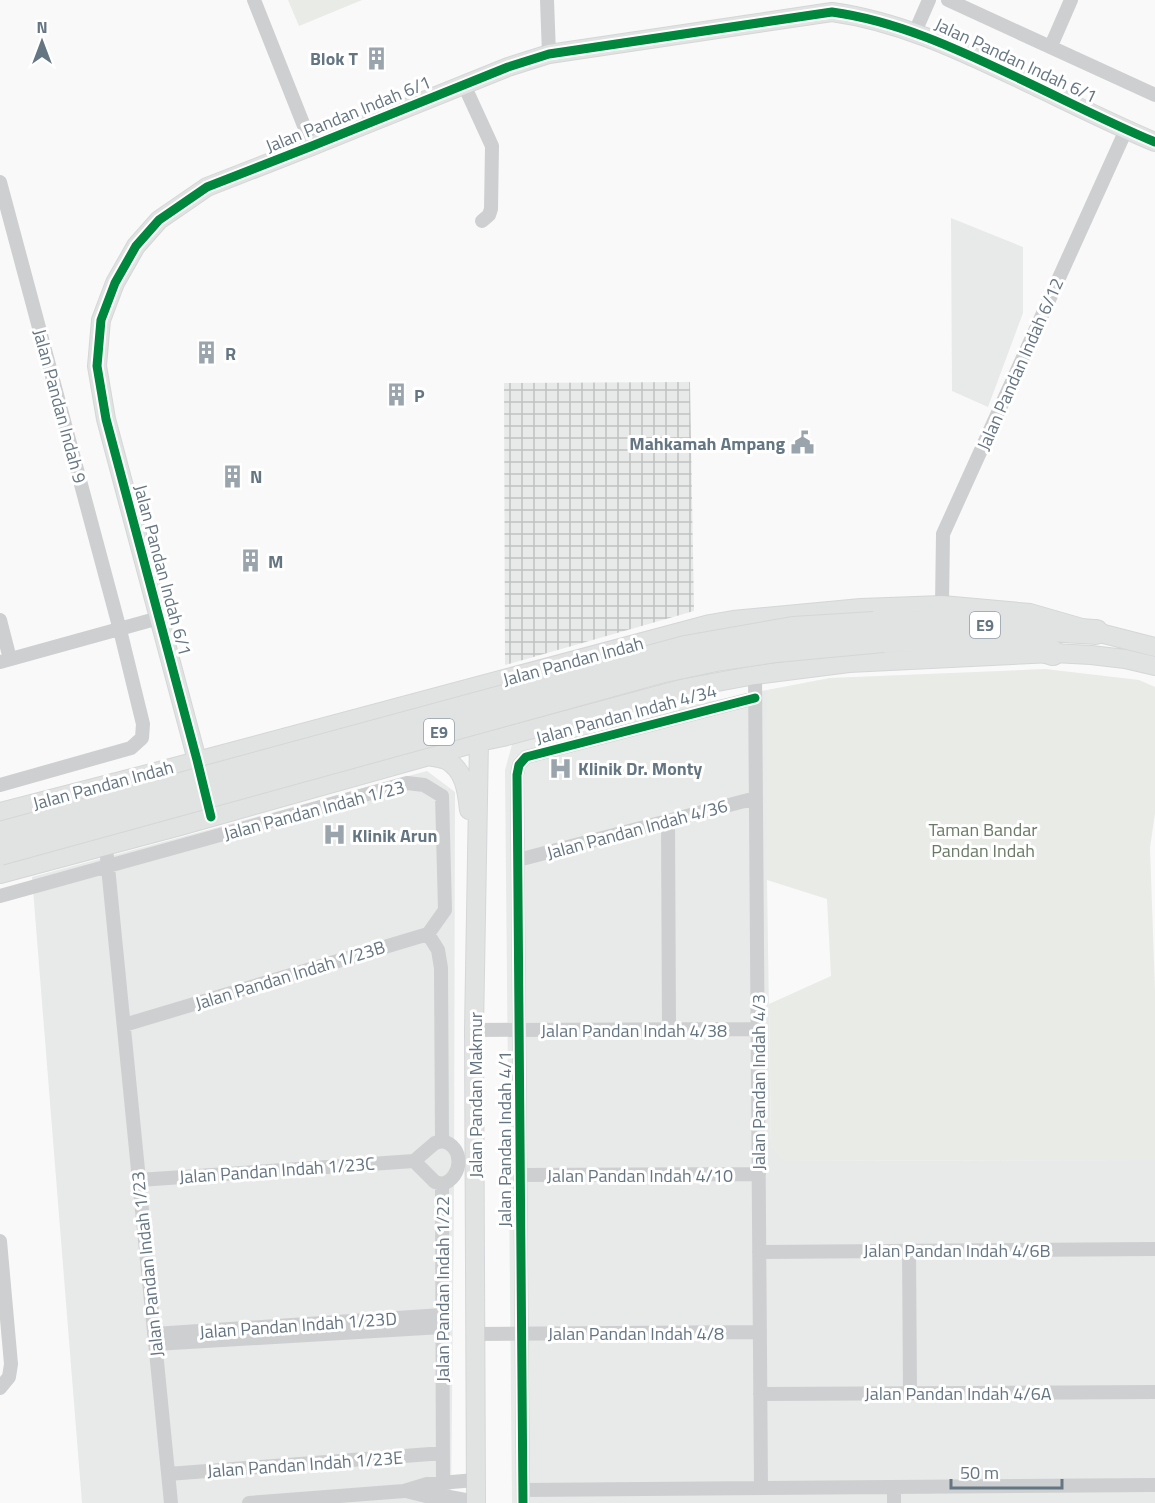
<svg xmlns="http://www.w3.org/2000/svg" width="1155" height="1503" viewBox="0 0 1155 1503" font-family="'Titillium Web',sans-serif">
  <style>
    .built { fill: #e8e9e9 }
    .industrial { fill: url(#industrial-grid) }
    .green { fill: #e8ebe6 }
    .lines { fill: none; stroke-linecap: round; stroke-linejoin: round }
    .secondary-casing { stroke: #d5d6d7; stroke-width: 20 }
    .highway-casing { stroke: #d5d6d6; stroke-width: 26 }
    .street { stroke: #cecfd0; stroke-width: 14 }
    .secondary { stroke: #e1e2e2; stroke-width: 18 }
    .highway { stroke: #e1e2e2; stroke-width: 24 }
    .highway-bridge-casing { stroke: #d5d6d6; stroke-width: 26; stroke-linecap: butt }
    .highway-bridge { stroke: #e1e2e2; stroke-width: 24 }
    .cycleway-casing { stroke: #fff; stroke-width: 13 }
    .cycleway { stroke: #00873e; stroke-width: 9 }
    .labels { text-anchor: middle; dominant-baseline: central; stroke-width: 6; stroke-linejoin: round; paint-order: stroke }
    .shield { fill: #fff; stroke: #939fa8; stroke-width: 1.5 }
    .shield-label { font-size: 16px; font-weight: bold; fill: #657683 }
    .poi-label { font-size: 18px; font-weight: bold; fill: #657683; stroke: #fff; text-anchor: start }
    .street-label { font-size: 18px; fill: #657683; stroke: #fff }
    .park-label { font-size: 18px; fill: #687a64; stroke: #fff }
  </style>
  <defs>
    <pattern id="industrial-grid" width="8" height="8" patternUnits="userSpaceOnUse" patternTransform="scale(1.5)"><rect width="8" height="8" fill="#e8e9e9"/><path d="M0 4h8M4 0v8" fill="none" stroke="#c0c1c2"/></pattern>
  </defs>
  <rect width="100%" height="100%" fill="#f9f9f9"/>
  <path class="built" d="M951,218L1023,247V313L988,407L952,391Z
    M767,690V880L771,1146L784,1161L1155,1160V1503H512L505,770L513,741Z
    M427,771L455,792L454,1208L451,1503H82L32,877Z"/>
  <path class="industrial" d="M690,382L694,611L505,665L504,383Z"/>
  <path class="green" d="M288,0H362L299,26Z
    M1045,669L1139,680L1155,687V813L1150,848L1155,991V1160L783,1161L771,1146L769,1004L831,976L827,899L767,880V690L830,678Z"/>
  <g class="lines">
    <defs>
      <path id="secondary" d="M427,756C433,757 441,758 446,760C465,770 467,792 469,810
        M0,812L167,769L710,624L733,620L861,608L942,605L1030,613L1096,632L1155,647
        M211,817L197,760L106,419L97,366L101,320L115,283L136,246L159,220L207,187L312,146L508,67L549,54L832,12C897,21 955,48 1014,76C1061,98 1107,122 1155,142
        M0,874L180,826L479,742L503,737L685,688L755,675L849,663L1053,653L1091,655L1125,659L1155,666
        M476,1503L474,1030L479,742L478,731"/>
      <path id="highway" d="M874,624C949,622 1022,627 1096,632
        M883,640L962,639L1017,642L1053,653"/>
    </defs>
    <use href="#secondary" class="secondary-casing"/>
    <use href="#highway" class="highway-casing"/>
    <path class="street" d="M254,0L312,146
      M547,0L549,54
      M948,0L1155,95
      M915,32L929,0
      M1051,46L1071,0
      M464,85L492,146L491,209L489,215L482,221
      M0,182L120,630L143,724L142,738L131,748L0,785
      M942,605L943,534L1126,130
      M0,620L10,659
      M0,662L159,618
      M755,675L761,1488
      M668,821L669,1029
      M107,857L171,1503
      M518,860L756,798
      M0,896L407,783L424,785L442,796L445,910L428,934L124,1025
      M428,934L438,950L441,968L442,1141
      M474,1030L758,1029
      M442,1141C465,1146 463,1178 442,1184
      M414,1161L435,1182L442,1184
      M521,1175L759,1174
      M139,1180L414,1161L435,1143L442,1141
      M442,1184L443,1484
      M0,1241L11,1364L9,1377L0,1388
      M909,1250L910,1393
      M759,1252L1155,1249
      M154,1334L442,1315
      M476,1334L760,1332
      M155,1344L442,1327
      M760,1394L1155,1392
      M168,1474L443,1453
      M894,1487V1503
      M523,1490L1155,1485
      M406,1491L426,1496H444L476,1502
      M249,1503L404,1491L427,1484L476,1480
      M523,1503L517,775L519,765L526,757L755,698"/>
    <use href="#secondary" class="secondary"/>
    <use href="#highway" class="highway"/>
    <defs>
      <path id="highway-bridge" d="M0,834L685,648L793,629L874,624
        M0,853L664,670L716,659L776,650L883,640"/>
    </defs>
    <use href="#highway-bridge" class="highway-bridge-casing"/>
    <use href="#highway-bridge" class="highway-bridge"/>
    <defs>
      <path id="cycleway" d="M211,817L197,760L106,419L97,366L101,320L115,283L136,246L159,220L207,187L312,146L508,67L549,54L832,12C897,21 955,48 1014,76C1061,98 1107,122 1155,142
        M523,1503L517,775L519,765L526,757L755,698"/>
    </defs>
    <use href="#cycleway" class="cycleway-casing"/>
    <use href="#cycleway" class="cycleway"/>
  </g>
  <defs>
    <symbol id="building-bare" viewBox="-9 -9 18 18"><path d="M-4-6H4V6H1V3H-1V6H-4ZM-2.5-4.3h1.7v1.8h-1.7ZM.8-4.3h1.7v1.8H.8ZM-2.5-1h1.7V.8h-1.7ZM.8-1h1.7V.8H.8Z" fill="#99a4ac" stroke="#fff" stroke-width="2.5" paint-order="stroke"/></symbol>
    <symbol id="civic-bare" viewBox="-9 -9 18 18"><path d="M-.6-6.5H3V-4.5H.6V-3L4-1V1h2V6H-6V1h2V-1L-.6-3ZM-1.2 2.5V6h2.4V2.5Z" fill="#99a4ac" stroke="#fff" stroke-width="2.5" paint-order="stroke"/></symbol>
    <symbol id="hospital-bare" viewBox="-9 -9 18 18"><path d="M-5-5h3v3.5h4V-5h3V5h-3V1.5h-4V5h-3Z" fill="#99a4ac" stroke="#fff" stroke-width="2.5" paint-order="stroke"/></symbol>
  </defs>
  <g fill-rule="evenodd">
    <use href="#building-bare" x="360" y="42" width="33" height="33"/>
    <use href="#building-bare" x="190" y="336" width="33" height="33"/>
    <use href="#building-bare" x="380" y="378" width="33" height="33"/>
    <use href="#civic-bare" x="786" y="426" width="33" height="33"/>
    <use href="#building-bare" x="216" y="460" width="33" height="33"/>
    <use href="#building-bare" x="234" y="544" width="33" height="33"/>
    <use href="#hospital-bare" x="544" y="752" width="33" height="33"/>
    <use href="#hospital-bare" x="318" y="818" width="33" height="33"/>
  </g>
  <g class="labels">
    <g class="shield">
      <rect x="970" y="612" width="30" height="26" rx="4.5"/>
      <rect x="424" y="719" width="30" height="26" rx="4.5"/>
    </g>
    <g class="shield-label">
      <text x="985" y="625">E9</text>
      <text x="439" y="732">E9</text>
    </g>
    <g class="poi-label">
      <text x="358" y="58" text-anchor="end">Blok T</text>
      <text x="225" y="353">R</text>
      <text x="414" y="395">P</text>
      <text x="785" y="443" text-anchor="end">Mahkamah Ampang</text>
      <text x="250" y="476">N</text>
      <text x="268" y="561">M</text>
      <text x="578" y="768">Klinik Dr. Monty</text>
      <text x="352" y="835">Klinik Arun</text>
    </g>
    <g class="street-label">
      <text transform="translate(1016 60) rotate(25)">Jalan Pandan Indah 6/1</text>
      <text transform="translate(348 114) rotate(-22)">Jalan Pandan Indah 6/1</text>
      <text transform="translate(1020 364) rotate(-66)">Jalan Pandan Indah 6/12</text>
      <text transform="translate(60 406) rotate(75)">Jalan Pandan Indah 9</text>
      <text transform="translate(163 570) rotate(75)">Jalan Pandan Indah 6/1</text>
      <text transform="translate(573 661) rotate(-15)">Jalan Pandan Indah</text>
      <text transform="translate(626 714) rotate(-15)">Jalan Pandan Indah 4/34</text>
      <text transform="translate(103 785) rotate(-15)">Jalan Pandan Indah</text>
      <text transform="translate(314 810) rotate(-15)">Jalan Pandan Indah 1/23</text>
      <text transform="translate(637 829) rotate(-15)">Jalan Pandan Indah 4/36</text>
      <text transform="translate(290 975) rotate(-17)">Jalan Pandan Indah 1/23B</text>
      <text x="634" y="1030">Jalan Pandan Indah 4/38</text>
      <text transform="translate(758 1082) rotate(-90)">Jalan Pandan Indah 4/3</text>
      <text transform="translate(475 1095) rotate(-90)">Jalan Pandan Makmur</text>
      <text transform="translate(504 1139) rotate(-90)">Jalan Pandan Indah 4/1</text>
      <text transform="translate(277 1170) rotate(-4)">Jalan Pandan Indah 1/23C</text>
      <text x="640" y="1175">Jalan Pandan Indah 4/10</text>
      <text x="957" y="1250">Jalan Pandan Indah 4/6B</text>
      <text transform="translate(147 1264) rotate(-96)">Jalan Pandan Indah 1/23</text>
      <text transform="translate(442 1289) rotate(-90)">Jalan Pandan Indah 1/22</text>
      <text transform="translate(298 1325) rotate(-4)">Jalan Pandan Indah 1/23D</text>
      <text x="636" y="1333">Jalan Pandan Indah 4/8</text>
      <text x="958" y="1393">Jalan Pandan Indah 4/6A</text>
      <text transform="translate(305 1464) rotate(-4)">Jalan Pandan Indah 1/23E</text>
    </g>
    <g class="park-label">
      <text x="983" y="829">Taman Bandar<tspan x="983" dy="21">Pandan Indah</tspan></text>
    </g>
  </g>
  <g transform="translate(42 42)" stroke="#ffffff" stroke-width="4.5" paint-order="stroke">
  <path d="M0-4.5L10 22L0 15L-10 22Z" fill="#657683"/>
  <text y="-9" font-size="16" font-weight="bold" text-anchor="middle" fill="#657683">N</text>
  </g>
  <path d="M951 1479v9h111v-9" fill="none" stroke="#657683" stroke-width="3"/>
  <text x="960" y="1479" font-size="18" fill="#657683" stroke="#ffffff" stroke-width="4.5" paint-order="stroke">50 m</text>
</svg>
